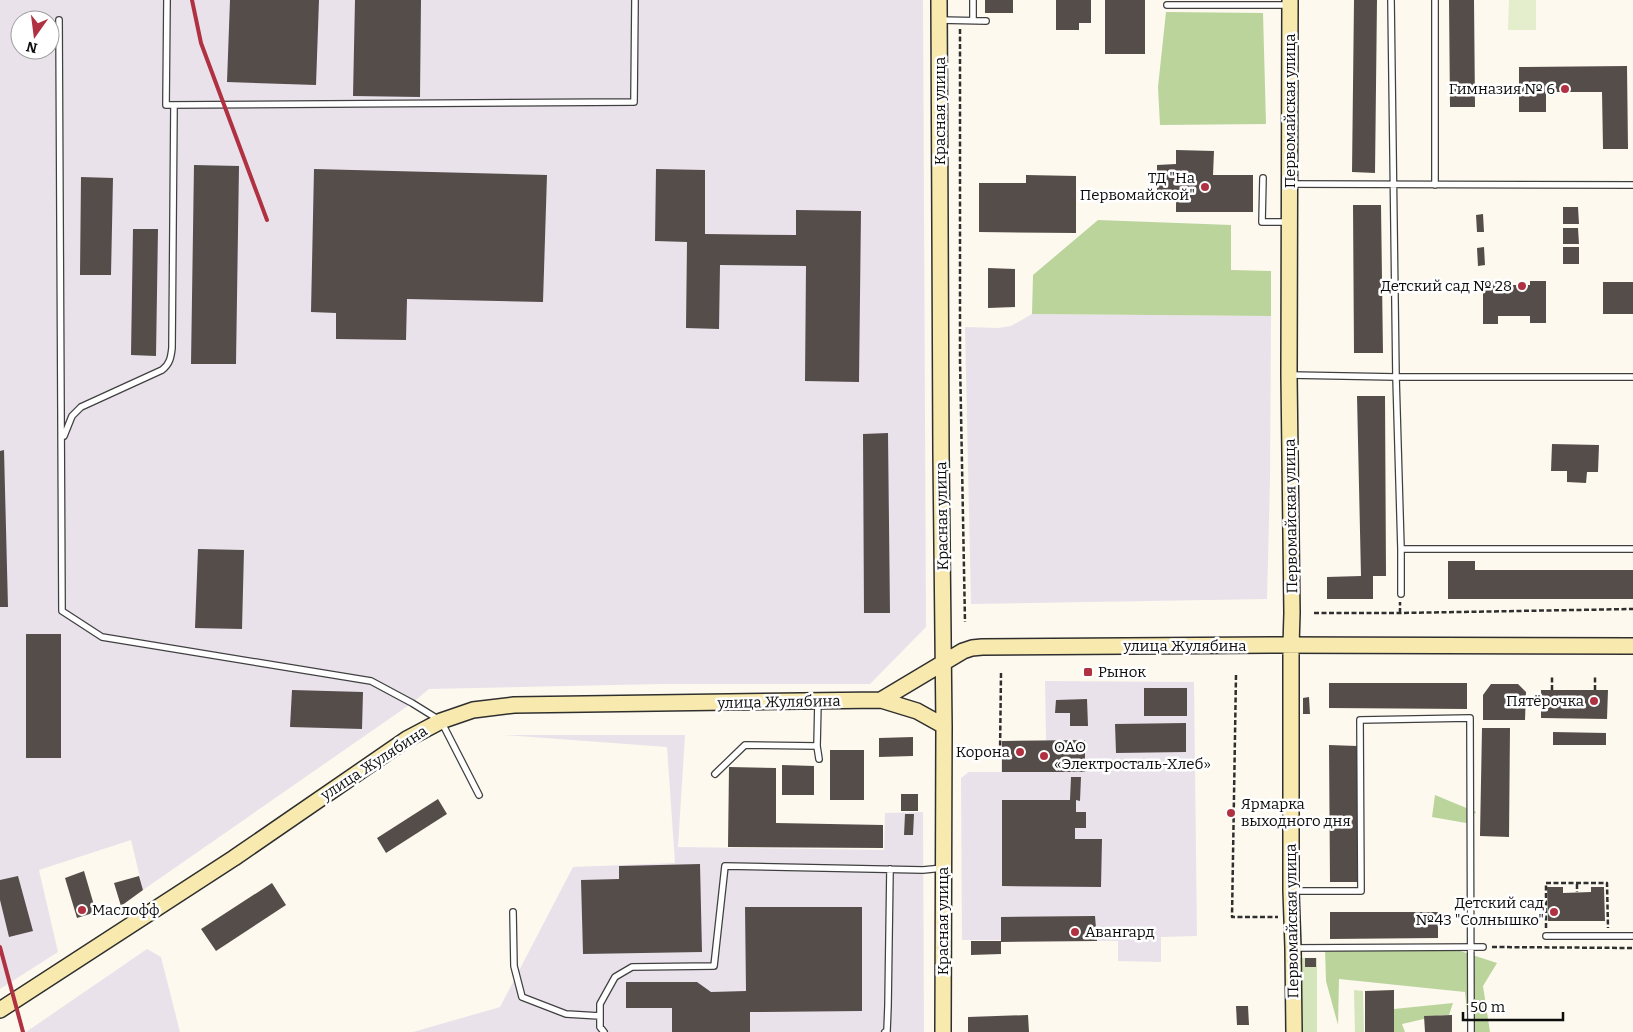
<svg xmlns="http://www.w3.org/2000/svg" width="1633" height="1032" viewBox="0 0 1633 1032" font-family="Bitter,serif">
  <style>
    .industrial { fill: #e9e2eb; fill-rule: evenodd }
    .green { fill: #d4e5bb }
    .forest { fill: #bad49c }
    .pitch { fill: #e4edcc }
    .building { fill: #554d4a }
    .lines { fill: none; stroke-linecap: round; stroke-linejoin: round }
    .lane-casing { stroke: #404040; stroke-width: 8 }
    .secondary-casing { stroke: #2f2f2f; stroke-width: 18 }
    .path { stroke: #2f2f2f; stroke-width: 2.5; stroke-dasharray: 5 2.5; stroke-linecap: butt }
    .lane { stroke: #fff; stroke-width: 5.5 }
    .secondary { stroke: #f8eaaf; stroke-width: 15 }
    .rail { stroke: #b03142; stroke-width: 4 }
    .poi-dot { fill: #b03142; stroke: #fff; stroke-width: 2 }
    .labels { text-anchor: middle; dominant-baseline: central; stroke-width: 5; stroke-linejoin: round; paint-order: stroke }
    .poi-label { font-size: 15px; fill: #0d0d0d; stroke: #fff; text-anchor: end }
    .street-label { font-size: 15px; fill: #0d0d0d; stroke: #fff }
  </style>
  <rect width="100%" height="100%" fill="#fdf9ee"/>
  <path class="industrial" d="M0,0H923L926,627L870,684H662L429,689L412,703L143,890L131,840L39,870L58,952L0,989ZM20,20H50V50H20Z
    M1032,314L1271,316L1270,479L1267,599L971,604L965,327L998,328L1011,326Z
    M1045,681L1194,682L1197,936L1161,937V962L1118,961V941L962,940L961,778L969,772H1001V741H1046Z
    M504,735H685L678,847L884,850L885,813L923,812L924,1032H413L500,1007L573,867L675,863L667,747Z
    M147,949L161,957L180,1032H26Z"/>
  <path class="green" d="M1301,958H1305V967H1315L1316,958H1317V1032H1301Z
    M1354,990L1363,991L1364,1032H1355Z"/>
  <path class="forest" d="M1166,12L1263,13L1266,124L1160,125L1158,87Z
    M1098,220L1231,225V270L1271,271V316L1032,314L1033,275Z
    M1435,795L1476,812L1466,823L1432,817Z
    M1439,944L1497,963L1483,986L1490,1032H1469L1465,992L1339,979L1338,1025L1326,981L1325,948Z
    M1453,1003L1449,1015H1441L1402,1024L1405,1032H1394V1009Z"/>
  <path class="pitch" d="M1509,0H1536V30H1508Z"/>
  <path class="building" d="M230,0H319L316,85L227,82Z
    M355,0H421L420,97L353,96Z
    M985,0H1013V13H985Z
    M1056,0H1091V23H1079V30H1056Z
    M1105,0H1145V54H1105Z
    M1354,0H1377L1375,173L1352,172Z
    M1449,0H1474L1475,107H1450Z
    M1627,66L1628,149H1603L1602,92H1546V112H1519V67Z
    M1176,150L1214,151L1213,175H1253V212H1176V198H1157V165L1176,164Z
    M194,165L239,166L236,364H191Z
    M314,169L547,175L543,302L407,299L406,340L336,339V313L311,312Z
    M656,169L705,170V234L796,235V210L861,211L859,382L805,381L806,266L720,265L719,329L686,328L687,242L655,241Z
    M1026,175L1076,176V233L979,232V183H1026Z
    M81,177L113,178L111,275H80Z
    M1353,205H1381L1383,353H1354Z
    M1563,207H1578L1579,224H1563Z
    M1483,214L1484,232H1477L1476,215Z
    M1563,228H1578L1579,244H1563Z
    M133,229H158L156,356L131,355Z
    M1484,247L1485,265L1478,266L1477,248Z
    M1563,247H1579V264H1563Z
    M988,268L1015,269V307L988,308Z
    M1483,281H1499V285H1530V281H1546V323H1530V316H1498V324H1483Z
    M1603,282H1633V314H1603Z
    M1357,396H1385L1386,576H1373V599H1327V577L1361,576Z
    M888,433L890,613H864L863,434Z
    M1552,444L1599,445L1598,472H1587L1586,483L1567,482V471H1551Z
    M4,450L8,607H0V451Z
    M198,549L244,550L242,629L195,628Z
    M1448,561H1475V570H1633V599H1448Z
    M26,634H61V758H26Z
    M1329,683H1467V709L1329,708Z
    M1491,684H1518L1526,692L1525,720H1483V695Z
    M1144,688H1187V716H1144Z
    M292,690L363,692L362,729L290,727Z
    M1541,690H1608L1607,719L1541,718Z
    M1309,697L1310,714H1303V698Z
    M1087,699L1088,726H1070V713H1055L1056,700Z
    M1186,723V752L1116,753L1115,724Z
    M1482,728H1510L1509,837L1480,836Z
    M1553,732L1606,733V745H1553Z
    M913,737V756L879,757V738Z
    M1085,740V772H1002V741Z
    M1329,745L1357,746V882H1330Z
    M830,750H864V800H830Z
    M782,765L814,766V795H782Z
    M729,767L776,768V823L883,825V848L728,847Z
    M1071,777H1081L1080,801L1076,800V812H1086V828H1075V839H1102L1101,887L1002,886V800H1070Z
    M901,794H918V811H901Z
    M438,799L447,814L386,853L377,838Z
    M905,814H914L913,835H904Z
    M700,864L702,952L583,954L581,880L619,879V866Z
    M84,871L96,912L77,918L65,878Z
    M18,876L33,931L9,937L0,900V880Z
    M139,876L143,890L121,906L114,883Z
    M272,883L286,905L216,951L201,929Z
    M1547,887H1563V893L1591,892V887H1604L1605,921H1548Z
    M745,907H862V1011L750,1012V1032H672V1008H626V982H697L711,992L746,991Z
    M1330,912H1438V938L1330,939Z
    M1095,916L1097,941L1001,942V954L971,955V941H1001V917Z
    M1305,958H1316V967H1305Z
    M1394,990V1032H1365V991Z
    M1236,1006H1248L1249,1025H1237Z
    M1028,1015L1029,1032H968V1017Z
    M1452,1015V1032H1425L1424,1016Z"/>
  <g class="lines">
    <defs>
      <path id="lane" d="M167,0L166,105L634,102L635,0
        M1391,0L1396,377L1401,549H1633
        M1167,5H1290
        M59,20L62,611L102,637L371,681L412,703L441,721L479,795
        M939,20L986,21
        M973,20V0
        M1263,178L1262,222H1288
        M1291,184L1633,185
        M1435,185V0
        M1290,375L1396,377H1633
        M64,436L72,416L81,407L162,370C170,364 171,357 172,348L174,105
        M1401,594V549
        M817,746L819,759
        M715,774L745,745L817,746L818,702
        M1291,891H1361L1360,720L1470,718L1471,1032
        M513,912L514,966L522,997L566,1014L600,1016
        M1546,936H1633
        M1293,948L1483,947
        M604,1032L600,1027V1004L615,977L632,967L714,966L725,866L923,870L943,868
        M885,1032L887,1031L888,1006L890,869"/>
      <path id="secondary" d="M939,0L941,454L944,726L943,1032
        M1290,0L1289,375L1292,613L1291,646V891L1293,948L1294,1032
        M881,700L917,711L944,726
        M0,1010L234,858L407,739L441,721L473,710L514,705L881,700L963,651L972,648L982,647L1273,645L1633,646"/>
    </defs>
    <use href="#lane" class="lane-casing"/>
    <use href="#secondary" class="secondary-casing"/>
    <path class="path" d="M960,29V360L965,622
      M1314,613H1400L1633,609
      M1400,613V602
      M1236,675L1232,917H1278
      M1552,690V676
      M1595,690V677
      M1000,753L1001,673
      M1577,884V892
      M1546,928V883H1607L1608,928
      M1492,947L1633,948"/>
    <use href="#lane" class="lane"/>
    <use href="#secondary" class="secondary"/>
    <path class="rail" d="M192,0L201,43L267,220
      M0,947L23,1032"/>
  </g>
  <g class="poi-dot">
    <circle cx="1565" cy="89" r="5"/>
    <circle cx="1205" cy="187" r="5"/>
    <circle cx="1522" cy="286" r="5"/>
    <rect x="1083" y="667" width="10" height="10" rx="2.5"/>
    <circle cx="1594" cy="701" r="5"/>
    <circle cx="1020" cy="752" r="5"/>
    <circle cx="1044" cy="756" r="5"/>
    <circle cx="1231" cy="813" r="5"/>
    <circle cx="82" cy="910" r="5"/>
    <circle cx="1554" cy="912" r="5"/>
    <circle cx="1075" cy="932" r="5"/>
  </g>
  <g class="labels">
    <g class="poi-label">
      <text x="1555" y="89">Гимназия № 6</text>
      <text x="1195" y="178">ТД "На<tspan x="1195" dy="17">Первомайской"</tspan></text>
      <text x="1512" y="286">Детский сад № 28</text>
      <text x="1098" y="672" text-anchor="start">Рынок</text>
      <text x="1584" y="701">Пятёрочка</text>
      <text x="1054" y="747" text-anchor="start">ОАО<tspan x="1054" dy="17">«Электросталь-Хлеб»</tspan></text>
      <text x="1010" y="752">Корона</text>
      <text x="1241" y="804" text-anchor="start">Ярмарка<tspan x="1241" dy="17">выходного дня</tspan></text>
      <text x="1544" y="903">Детский сад<tspan x="1544" dy="17">№43 "Солнышко"</tspan></text>
      <text x="92" y="910" text-anchor="start">Маслофф</text>
      <text x="1085" y="932" text-anchor="start">Авангард</text>
    </g>
    <g class="street-label">
      <text transform="translate(940 111) rotate(-90)">Красная улица</text>
      <text transform="translate(1290 111) rotate(-90)">Первомайская улица</text>
      <text transform="translate(942 516) rotate(-91)">Красная улица</text>
      <text transform="translate(1291 516) rotate(-91)">Первомайская улица</text>
      <text x="1185" y="646">улица Жулябина</text>
      <text transform="translate(779 702) rotate(-1)">улица Жулябина</text>
      <text transform="translate(374 763) rotate(-33)">улица Жулябина</text>
      <text transform="translate(943 921) rotate(-90)">Красная улица</text>
      <text transform="translate(1292 921) rotate(-91)">Первомайская улица</text>
    </g>
  </g>
  <g transform="translate(35 35) rotate(194)"><circle r="24" fill="#ffffff" stroke="#9e9e9e"/>
  <path d="M0-4L9 19L0 12L-9 19Z" fill="#b03142"/>
  <text y="-8" font-size="14" font-weight="bold" text-anchor="middle" fill="#0d0d0d">N</text>
  </g>
  <path d="M1463 1012v8h100v-8" fill="none" stroke="#0d0d0d" stroke-width="2.5"/>
  <text x="1470" y="1012" font-size="15" fill="#0d0d0d" stroke="#ffffff" stroke-width="4" paint-order="stroke">50 m</text>
</svg>
